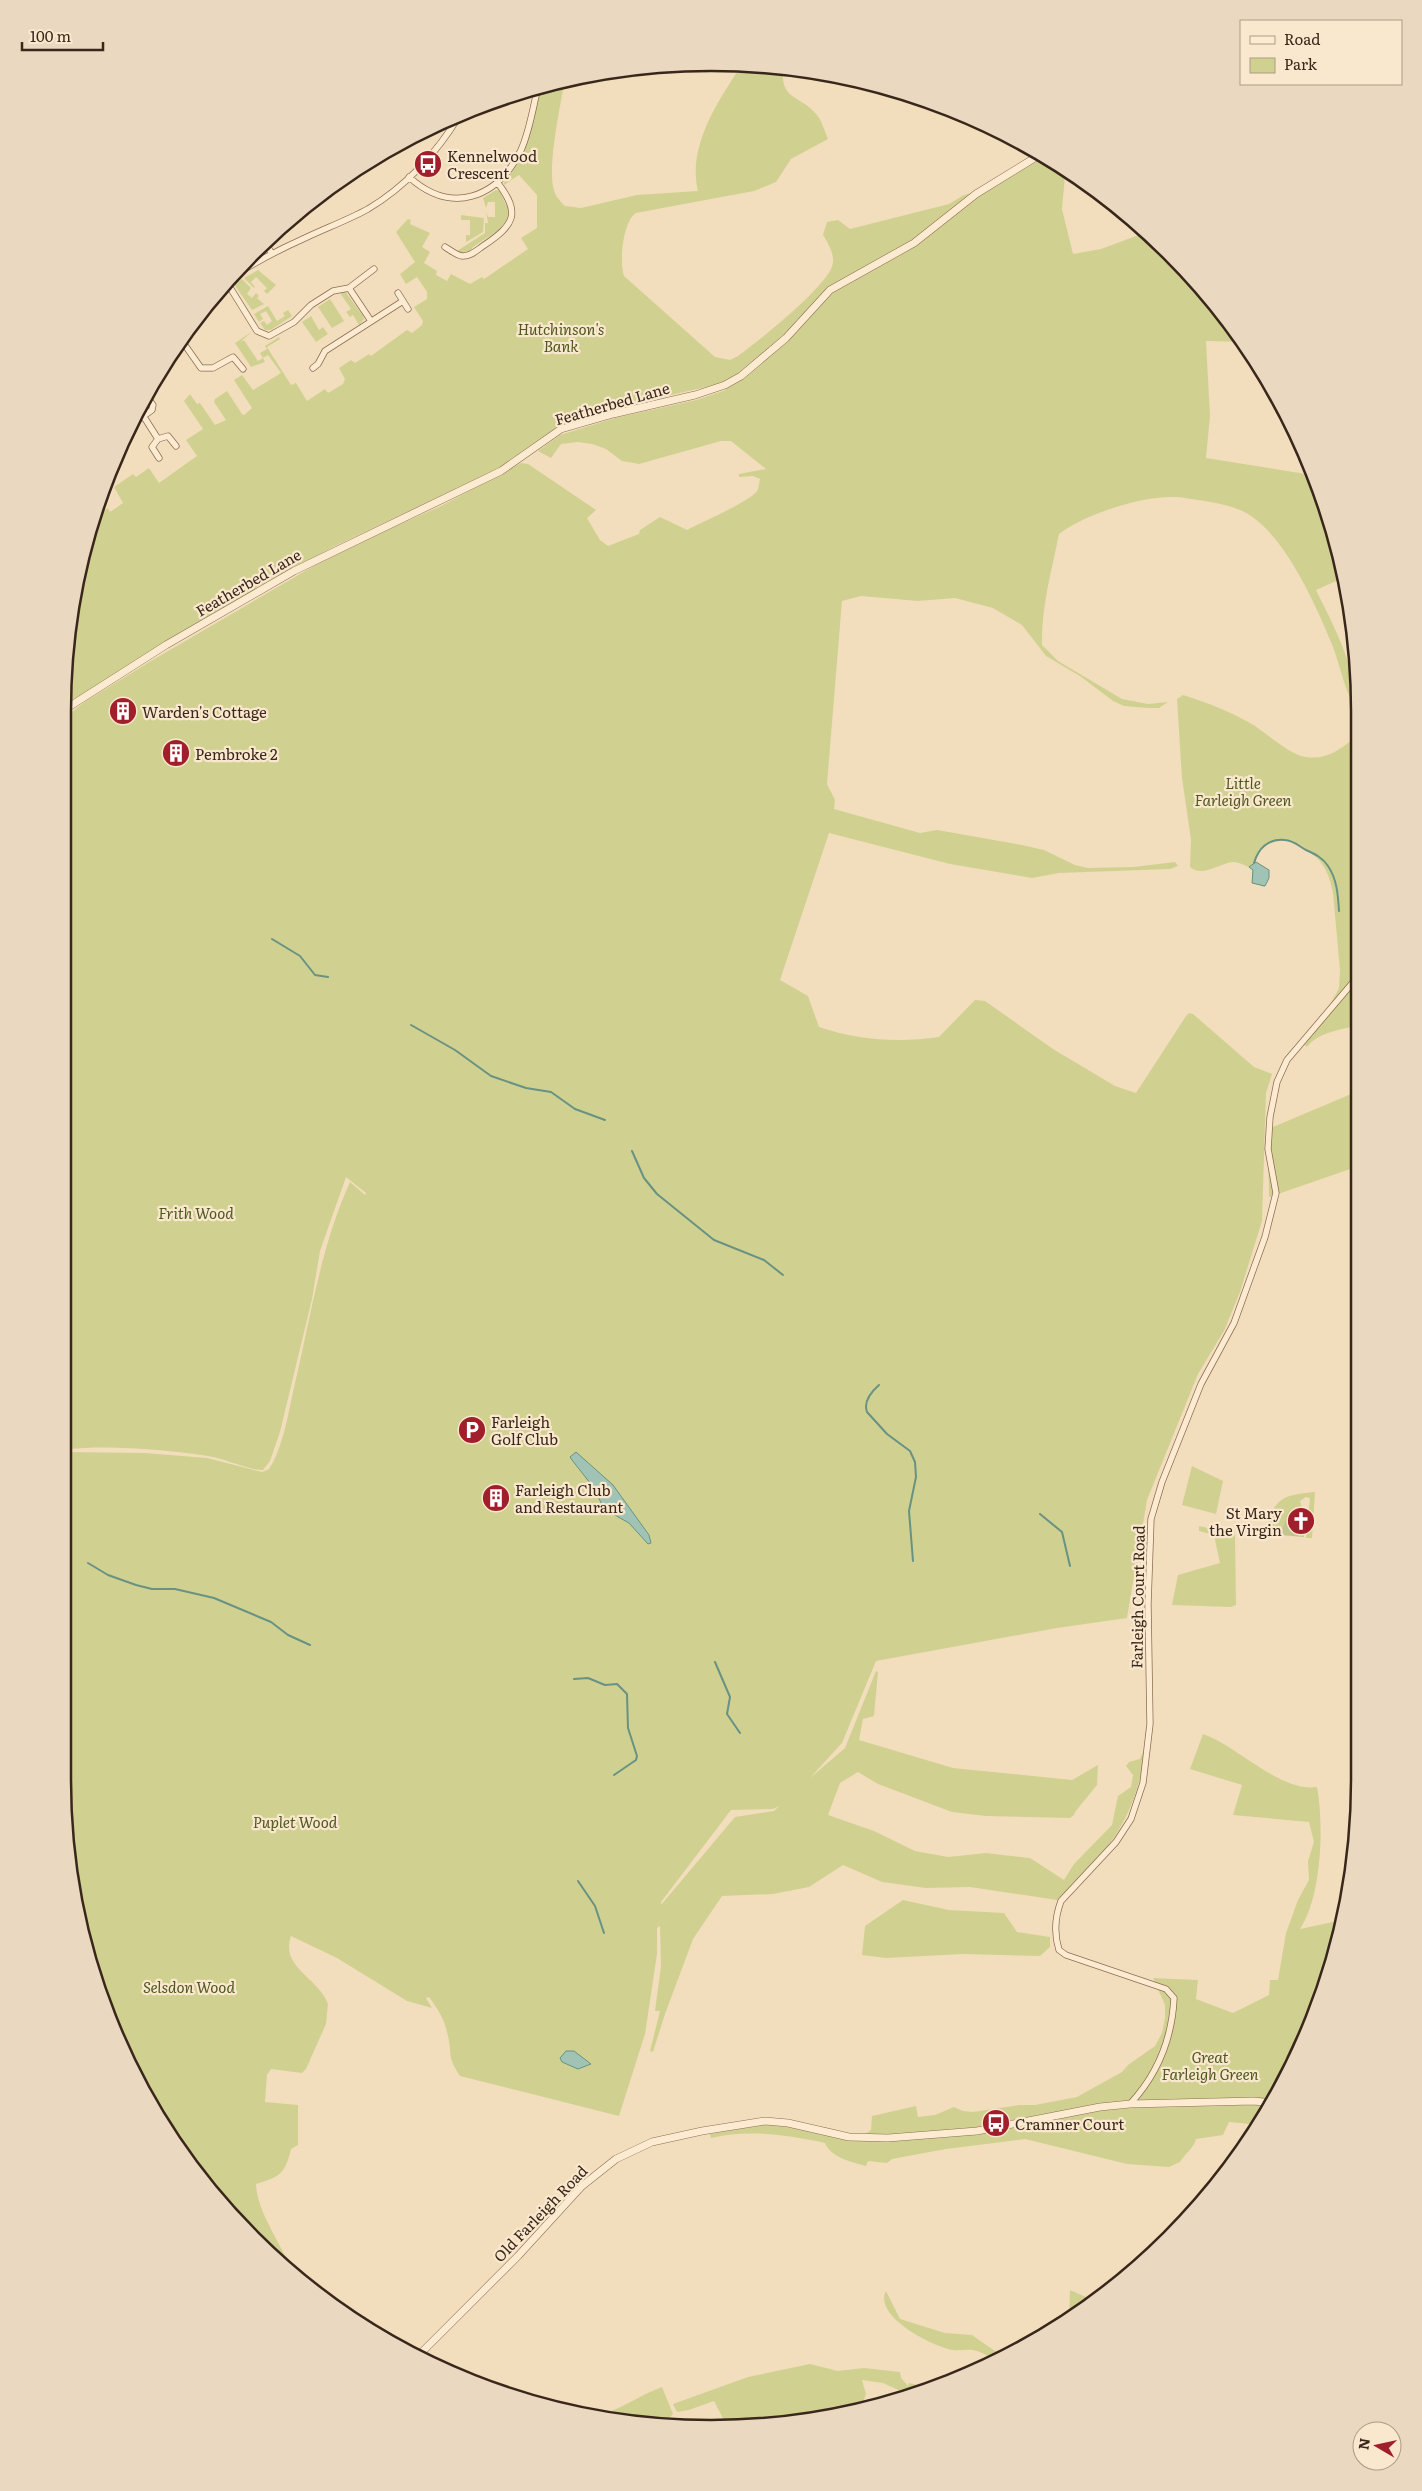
<svg xmlns="http://www.w3.org/2000/svg" width="1422" height="2491" viewBox="0 0 1422 2491" font-family="Literata,serif">
  <style>
    .green { fill: #d0d190; fill-rule: evenodd }
    .cemetery { fill: #c3c591 }
    .water { fill: #a1c3b6; stroke: #689283 }
    .lines { fill: none; stroke-linecap: round; stroke-linejoin: round }
    .stream { stroke: #689283; stroke-width: 2 }
    .minor-casing { stroke: #8c6d54; stroke-width: 7 }
    .tertiary-casing { stroke: #8c6d54; stroke-width: 8 }
    .minor { stroke: #fcebd1; stroke-width: 5.5 }
    .tertiary { stroke: #fcebd1; stroke-width: 7 }
    .labels { text-anchor: middle; dominant-baseline: central; stroke-width: 4.5; stroke-linejoin: round; paint-order: stroke }
    .poi-label { font-size: 15px; fill: #3a271b; stroke: #f9e8ce; text-anchor: start }
    .park-label { font-size: 15px; font-style: italic; fill: #4f581f; stroke: #f9e8ce }
    .street-label { font-size: 15px; fill: #3a271b; stroke: #f9e8ce }
    .rim { fill: none; stroke: #3a271b; stroke-width: 2.5 }
  </style>
  <rect width="100%" height="100%" fill="#f2debd"/>
  <path class="green" d="M741,66L783,68C780,101 800,94 817,115C822,121 825,132 828,139L791,159L776,182L754,191L636,213C623,221 619,262 624,276L715,357L730,360L738,356C757,342 830,285 833,263C834,253 828,243 823,235L827,222L838,220L850,229L949,204L964,195L993,187L1045,157L1063,170L1065,176L1062,209L1073,254L1101,249L1144,233L1169,252L1243,342L1206,341L1210,416L1206,458L1312,475L1325,502L1343,578L1316,590C1326,611 1362,676 1350,697C1346,691 1337,657 1333,647C1317,607 1287,540 1251,516C1234,504 1205,501 1185,498C1152,492 1086,513 1059,534C1052,570 1041,607 1042,645L1058,661L1122,699L1148,704L1168,702L1159,708H1148L1124,706L1113,701L1080,676L1046,656L1022,625L993,608L955,598L918,601L861,596L842,601L827,784L835,800L834,809L920,833L937,830L1022,845L1044,850L1075,865L1088,868L1134,867L1175,862L1178,866L1170,869L1059,873L1032,878L950,864L829,833L780,980L808,996L819,1027C857,1040 899,1043 939,1037L975,1000L985,1001L1053,1049L1115,1086L1136,1093L1186,1016L1189,1013L1193,1014L1254,1067L1272,1074L1266,1093L1262,1221L1240,1292L1224,1331L1198,1374L1147,1500L1127,1618L1057,1628L876,1661L842,1743L810,1778L845,1748L876,1671L878,1672L874,1716L863,1719L859,1740L953,1768L1072,1780L1098,1765L1097,1785L1075,1812L1074,1815L1070,1818L986,1816L952,1812L878,1784L858,1772L840,1783L828,1815L874,1831L915,1851L948,1857L986,1853L1030,1858L1064,1880L1074,1864L1112,1825L1118,1796L1131,1787L1133,1775L1126,1766L1129,1762L1140,1759L1143,1752L1146,1751C1133,1823 1109,1851 1057,1900L970,1887L926,1888L882,1882L843,1865L809,1887L773,1894L722,1896L693,1939L665,2014L653,2052L650,2051L660,2011H655L661,1966L660,1926L657,1928V1954L645,2034L619,2116L460,2076C446,2055 453,2054 447,2032C444,2018 437,2008 429,1997L426,1998L432,2008L407,2001L337,1958L291,1936C280,1968 319,1978 328,2004L326,2024L306,2069L302,2073L271,2069L267,2075L265,2102L298,2105V2145L291,2149C285,2174 280,2177 256,2184C257,2212 281,2243 292,2271L253,2239L196,2175L130,2067L97,1988L68,1865L67,1452L145,1453L207,1458L262,1472L269,1469C282,1450 288,1415 293,1392C310,1321 320,1248 350,1182L365,1195L366,1193L346,1177L320,1251L312,1299L280,1432L270,1461L263,1470C252,1471 223,1458 208,1456C163,1449 112,1445 67,1449L64,718L86,701L151,661L336,553L441,506L521,463L528,464L596,510L587,518L600,540L608,546L639,534L640,530L660,517L687,530C702,522 749,502 757,491C759,488 759,483 760,479L753,476L739,477V474L766,469L731,441H721L639,464L622,461L606,449L592,444L578,442L561,444L551,458L538,451L560,435L615,418L696,400L726,390L723,383L611,409L558,427L506,465L333,547L217,611L157,647L64,708V669L85,543L98,511L100,513L108,508L110,512L123,503L114,487L133,474L136,477L149,468L159,483L197,456L186,440L203,429L184,401L190,394L197,404L200,403L215,425L226,420L214,402L215,399L227,391L242,414L244,415L252,408L234,380L242,375L253,390L281,373L268,355L263,358L265,362L251,367L235,343L253,331L240,342L244,340L258,361L263,358L260,353L267,349L265,346L279,337L280,339L267,347L291,385L296,383L307,401L325,389L328,393L343,384L345,379L339,368L351,360L355,363L369,354L371,356L407,330L412,333L422,325L423,321L414,307L427,299V292L417,277L406,284L400,274L415,262L396,232L408,219L411,220L410,224L430,233L422,247L430,252L424,263L437,271L436,275L447,281L451,274L470,284L482,277L484,279L528,249L521,238L537,228V195L519,175L504,185V183L524,150L541,85L565,81C560,105 547,170 554,190C555,196 561,202 565,206L581,208L637,195L698,191C687,147 718,101 741,66ZM779,1806L774,1811L735,1817L661,1905V1902L731,1810L773,1809Z
    M496,190L500,191L506,205L509,207V219L500,231H497L473,247L471,251L465,254L457,251L485,233V223H488L486,211L488,217H495V202H488L486,208L483,198Z
    M461,215L484,218L483,232L466,242V235H470V220H461Z
    M258,270L276,285L267,294L264,291L267,288L256,277L251,282L255,287L254,288L244,278Z
    M242,279L251,288L247,294L252,298L256,293L259,296L257,298L264,304L252,310L234,284Z
    M345,291L363,316L364,319L359,325L353,315L350,317L346,312L351,309L340,293Z
    M330,299L344,321L332,328L318,307Z
    M268,306L277,321L285,316L283,313L288,310L292,316L271,330H265L260,323L264,321L267,325L272,321L266,311L260,314L263,319L259,322L254,314Z
    M311,316L319,330L323,327L328,334L316,342L302,322Z
    M1183,695C1206,702 1229,711 1250,723C1266,732 1289,755 1306,757C1327,760 1338,750 1354,739L1355,1026C1339,1030 1317,1033 1307,1047L1301,1041L1331,1003L1339,988L1340,970L1333,893C1327,860 1314,852 1285,840C1268,843 1261,845 1255,862L1269,870V878L1264,887L1252,883V869C1247,866 1239,862 1233,862C1220,863 1202,878 1190,867L1191,840L1182,778L1177,699Z
    M1356,1092V1167L1269,1197L1268,1129Z
    M1192,1466L1223,1481L1216,1514L1182,1505Z
    M1315,1492L1312,1538H1306L1310,1498L1306,1497L1300,1501L1302,1508L1295,1509L1286,1533L1275,1534L1266,1531C1274,1498 1282,1495 1315,1492Z
    M1199,1526L1235,1534L1236,1605L1231,1607L1172,1605L1178,1575L1220,1563L1214,1535L1199,1531Z
    M1203,1734C1238,1746 1279,1792 1317,1787C1324,1825 1322,1896 1300,1929L1342,1920L1337,1948L1272,2104L1258,2124L1253,2125L1257,2127L1248,2138L1250,2124L1229,2122L1223,2135L1196,2139C1195,2146 1185,2154 1180,2162L1169,2167L1127,2164L1025,2139L946,2149L892,2159L887,2163L868,2161L866,2166C852,2162 831,2158 825,2143C788,2135 748,2129 711,2138L710,2134L767,2124L788,2126L822,2135L824,2127C837,2130 860,2141 871,2130L872,2116L916,2106L918,2117L935,2115L954,2107L963,2111L973,2112L1019,2105H1035L1077,2097L1122,2072L1128,2065L1155,2046L1162,2033L1165,2018V2005L1153,1978L1198,1980L1196,1999L1233,2013L1269,1995L1270,1980H1278L1286,1933L1298,1900L1309,1880L1308,1861L1314,1842L1309,1822L1233,1815L1242,1785L1190,1769Z
    M903,1900L949,1910L1004,1913L1017,1932L1050,1937V1947L1040,1956L963,1954L886,1958L862,1955L865,1926Z
    M1070,2290L1093,2300L1069,2318Z
    M886,2291L900,2319L945,2333L972,2335L995,2351L1007,2355L998,2360C990,2358 984,2353 977,2351C968,2348 961,2351 953,2350C934,2347 873,2317 886,2291Z
    M810,2364L838,2371L864,2368L900,2372L901,2378L908,2386L909,2383L928,2388L911,2394L906,2389L905,2393L883,2383L862,2380L866,2394L861,2408C817,2418 773,2428 727,2426L714,2401L689,2410L677,2412L673,2404L748,2377Z
    M662,2387L673,2414C658,2433 616,2421 594,2416C618,2412 639,2395 662,2387Z"/>
  <path class="cemetery" d="M1289,1511L1293,1514L1295,1532L1304,1533V1537L1280,1535Z"/>
  <path class="water" d="M1256,862L1269,870V878L1265,886L1252,883L1253,870L1249,867Z
    M576,1452L613,1485L649,1535L651,1543L648,1544L629,1523L604,1509L594,1488L572,1460L570,1457Z
    M566,2051H574L591,2064L578,2069L562,2062L560,2058Z"/>
  <g class="lines">
    <path class="stream" d="M1254,863C1258,849 1268,838 1285,840C1293,840 1300,847 1306,850C1315,854 1323,858 1328,866C1337,879 1338,895 1339,911
      M272,939L300,956L315,975L328,977
      M411,1025L455,1050L491,1076L526,1088L551,1092L575,1109L605,1120
      M632,1151L644,1178L657,1194L714,1240L764,1260L783,1275
      M879,1385C871,1392 863,1401 867,1412L887,1434L910,1451L915,1462L916,1477L909,1511L913,1561
      M1040,1514L1062,1532L1070,1566
      M88,1563L108,1575L136,1585L152,1589H175L214,1598L271,1622L288,1635L310,1645
      M715,1662L730,1697L727,1714L740,1733
      M574,1679L588,1678L605,1685L617,1684L627,1694L628,1728L637,1756L636,1760L614,1775
      M578,1881L595,1906L604,1933"/>
    <defs>
      <path id="minor" d="M409,177C451,215 497,199 521,150C530,130 533,107 538,87
        M266,244L272,254
        M445,247C450,250 456,255 462,256C470,257 477,250 483,246C514,225 522,214 497,182
        M227,280C252,264 278,250 305,238C326,228 348,220 368,209C405,187 437,153 459,116
        M226,281L257,331L269,336L294,322L311,305L333,291L349,288L374,269
        M349,288L371,321
        M398,293L408,309
        M182,341L201,368H213L233,357L243,369
        M313,368L318,364L325,351L403,301
        M144,417L158,439
        M134,423L152,410L153,405L146,395
        M159,458L152,447L158,439L168,436L176,446
        M1130,2104C1157,2075 1172,2039 1174,1998L1166,1989L1066,1955L1059,1950C1054,1934 1055,1917 1061,1901L1116,1842L1131,1819L1143,1783L1150,1724L1148,1604L1151,1519L1162,1482L1201,1384L1234,1323L1265,1237L1276,1193L1268,1149L1270,1117L1277,1082L1287,1060L1355,980"/>
      <path id="tertiary" d="M64,710L166,645L294,571L501,471L561,429L613,414L695,395L725,385L741,376L786,338L830,290L914,243L976,194L1041,154
        M417,2357L518,2256L582,2186L616,2159L652,2142L702,2131L765,2121L788,2123L849,2137L888,2138L977,2131L1100,2107L1130,2104L1254,2101L1273,2103"/>
    </defs>
    <use href="#minor" class="minor-casing"/>
    <use href="#tertiary" class="tertiary-casing"/>
    <use href="#minor" class="minor"/>
    <use href="#tertiary" class="tertiary"/>
  </g>
  <defs>
    <symbol id="bus-disc" viewBox="-11 -11 22 22"><circle r="9.5" fill="#a11e2b" stroke="#f9e8ce"/><path d="M-5-6H5V4H4V6H2V4H-2V6H-4V4H-5ZM-3.5-4V0h7V-4ZM-3.5 1.2v1.5H-2V1.2ZM2 1.2v1.5H3.5V1.2Z" fill="#fff"/></symbol>
    <symbol id="building-disc" viewBox="-11 -11 22 22"><circle r="9.5" fill="#a11e2b" stroke="#f9e8ce"/><path d="M-4-6H4V6H1V3H-1V6H-4ZM-2.5-4.3h1.7v1.8h-1.7ZM.8-4.3h1.7v1.8H.8ZM-2.5-1h1.7V.8h-1.7ZM.8-1h1.7V.8H.8Z" fill="#fff"/></symbol>
    <symbol id="parking-disc" viewBox="-11 -11 22 22"><circle r="9.5" fill="#a11e2b" stroke="#f9e8ce"/><path d="M-3.5-5.5H1a3.5 3.5 0 0 1 0 7H-1V5.5H-3.5ZM-1-3.4V-.6H.8a1.4 1.4 0 0 0 0-2.8Z" fill="#fff"/></symbol>
    <symbol id="church-disc" viewBox="-11 -11 22 22"><circle r="9.5" fill="#a11e2b" stroke="#f9e8ce"/><path d="M-1.2-6h2.4v3.5h3.3v2.4h-3.3V6h-2.4V-.1h-3.3v-2.4h3.3Z" fill="#fff"/></symbol>
  </defs>
  <g fill-rule="evenodd">
    <use href="#bus-disc" x="412" y="148" width="32" height="32"/>
    <use href="#building-disc" x="107" y="695" width="32" height="32"/>
    <use href="#building-disc" x="160" y="737" width="32" height="32"/>
    <use href="#parking-disc" x="456" y="1414" width="32" height="32"/>
    <use href="#building-disc" x="480" y="1482" width="32" height="32"/>
    <use href="#church-disc" x="1285" y="1505" width="32" height="32"/>
    <use href="#bus-disc" x="980" y="2107" width="32" height="32"/>
  </g>
  <g class="labels">
    <g class="poi-label">
      <text x="447" y="155">Kennelwood<tspan x="447" dy="17">Crescent</tspan></text>
      <text x="142" y="711">Warden's Cottage</text>
      <text x="195" y="753">Pembroke 2</text>
      <text x="491" y="1421">Farleigh<tspan x="491" dy="17">Golf Club</tspan></text>
      <text x="515" y="1489">Farleigh Club<tspan x="515" dy="17">and Restaurant</tspan></text>
      <text x="1282" y="1512" text-anchor="end">St Mary<tspan x="1282" dy="17">the Virgin</tspan></text>
      <text x="1015" y="2123">Cramner Court</text>
    </g>
    <g class="park-label">
      <text x="561" y="328">Hutchinson's<tspan x="561" dy="17">Bank</tspan></text>
      <text x="1243" y="782">Little<tspan x="1243" dy="17">Farleigh Green</tspan></text>
      <text x="196" y="1212">Frith Wood</text>
      <text x="295" y="1821">Puplet Wood</text>
      <text x="189" y="1986">Selsdon Wood</text>
      <text x="1210" y="2056">Great<tspan x="1210" dy="17">Farleigh Green</tspan></text>
    </g>
    <g class="street-label">
      <text transform="translate(612 403) rotate(-16)">Featherbed Lane</text>
      <text transform="translate(248 582) rotate(-30)">Featherbed Lane</text>
      <text transform="translate(1137 1597) rotate(-89)">Farleigh Court Road</text>
      <text transform="translate(540 2213) rotate(-46)">Old Farleigh Road</text>
    </g>
  </g>
  <path d="M0 0H1422V2491H0ZM711 71H711A640 640 0 0 1 1351 711V1780A640 640 0 0 1 711 2420H711A640 640 0 0 1 71 1780V711A640 640 0 0 1 711 71Z" fill="#ead9c0" fill-rule="evenodd"/>
  <path class="rim" d="M711 71H711A640 640 0 0 1 1351 711V1780A640 640 0 0 1 711 2420H711A640 640 0 0 1 71 1780V711A640 640 0 0 1 711 71Z"/>
  <rect x="1240" y="20" width="162" height="65" fill="#f9e8ce" stroke="#ad9b86"/>
  <rect x="1250" y="36" width="25" height="8" fill="#fcebd1" stroke="#ad9b86"/>
  <text x="1284" y="45" font-size="15" fill="#3a271b">Road</text>
  <rect x="1250" y="58" width="25" height="15" fill="#d0d190" stroke="#ad9b86"/>
  <text x="1284" y="70" font-size="15" fill="#3a271b">Park</text>
  <g transform="translate(1377 2446) rotate(279)"><circle r="24" fill="#f9e8ce" stroke="#ad9b86"/>
  <path d="M0-4L9 19L0 12L-9 19Z" fill="#a11e2b"/>
  <text y="-8" font-size="14" font-weight="bold" text-anchor="middle" fill="#3a271b">N</text>
  </g>
  <path d="M22 42v8h81v-8" fill="none" stroke="#3a271b" stroke-width="2.5"/>
  <text x="30" y="42" font-size="15" fill="#3a271b" stroke="#f9e8ce" stroke-width="4" paint-order="stroke">100 m</text>
</svg>
